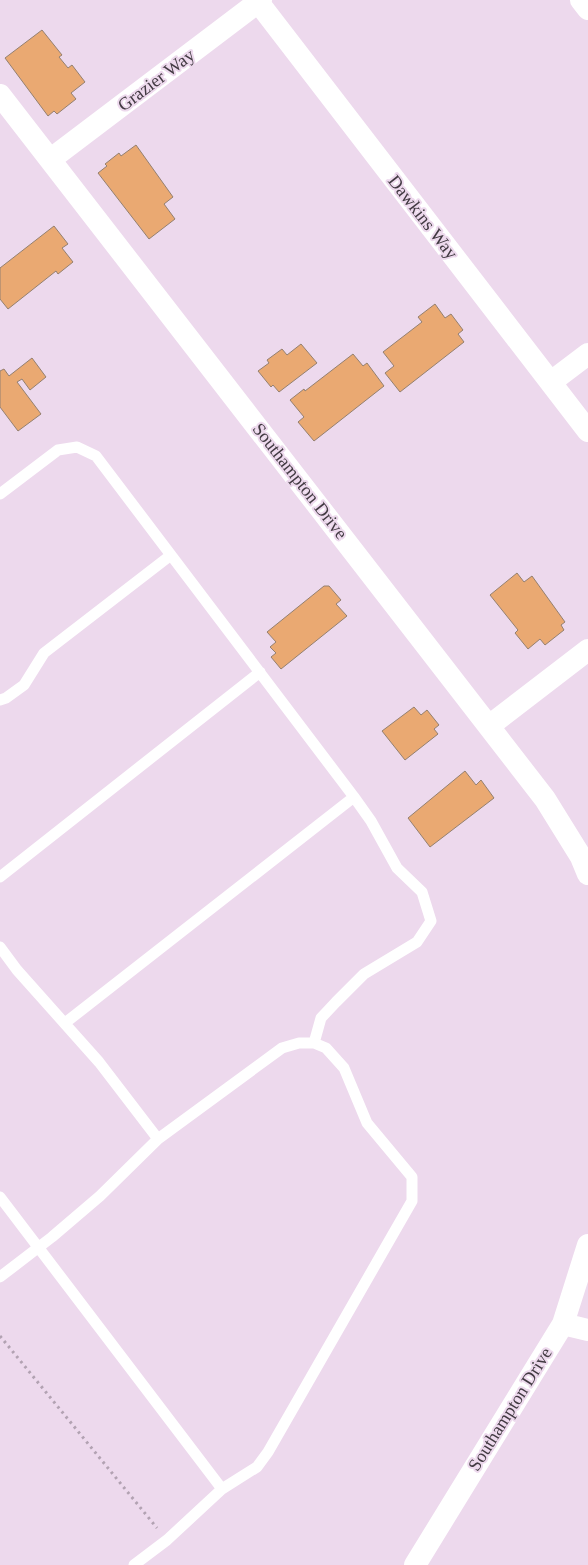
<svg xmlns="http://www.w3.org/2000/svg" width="588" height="1565" viewBox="0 0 588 1565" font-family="'Times New Roman',serif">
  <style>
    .building { fill: #eaa972; stroke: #948070 }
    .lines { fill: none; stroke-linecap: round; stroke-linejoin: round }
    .path { stroke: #b2a2b2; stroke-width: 3; stroke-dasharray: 2.5 4; stroke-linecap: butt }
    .service { stroke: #fff; stroke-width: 11 }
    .minor { stroke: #fff; stroke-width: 22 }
    .labels { text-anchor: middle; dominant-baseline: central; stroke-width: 4; stroke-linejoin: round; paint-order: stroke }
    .street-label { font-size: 18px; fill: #423a42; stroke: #edd9ed }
  </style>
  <rect width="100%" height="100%" fill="#edd9ed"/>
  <path class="building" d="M42,30L62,55L59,57L68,68L72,65L85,82L71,93L76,99L57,114L54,111L48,116L5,58Z
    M136,145L173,197L164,204L175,219L149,239L98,173L107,166L105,164L119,153L121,156Z
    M54,226L68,244L62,248L73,262L58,274L56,271L8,309L0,299V268Z
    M435,304L445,318L451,314L463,330L458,334L464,342L400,392L385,373L394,366L383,352L422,322L418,317Z
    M301,344L317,363L279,392L273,385L271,387L258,371L269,363L267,360L282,349L287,355Z
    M353,354L363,366L367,363L384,386L314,441L298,422L304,417L290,400L304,389L305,391Z
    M32,358L46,377L30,390L22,379L17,382L41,414L18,431L0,407V371L4,369L9,376Z
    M517,573L524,582L532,576L565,622L561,625L564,630L545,645L540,639L528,649L515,633L518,630L490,595Z
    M324,586H329L341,600L336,604L347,616L281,669L271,657L276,653L270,647L276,642L267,632Z
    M414,707L421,715L427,710L439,725L434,729L438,734L405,760L382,731Z
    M465,771L476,785L481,780L494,798L430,847L408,818Z"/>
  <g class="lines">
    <path class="path" d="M0,1336L157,1528"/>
    <path class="service" d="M0,494L58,450L77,447L96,456L354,797L371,821L397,868L422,892L431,921L417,942L364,974L336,1002L321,1018L314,1043
      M0,700L6,698L24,685L44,653L171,555
      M0,877L260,672
      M0,947L17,970L99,1062L158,1139
      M65,1023L354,797
      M0,1197L222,1489
      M0,1277L52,1237L100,1196L158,1139L282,1048L299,1043H314L326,1048L344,1068L367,1123L412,1177V1201L268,1452L257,1467L222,1489L167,1540L134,1565"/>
    <path class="minor" d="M581,0L588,9
      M258,2L588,431
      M0,95L545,799L581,857L588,874
      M51,159L261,0
      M551,382L588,354
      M489,726L588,650
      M563,1324L588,1330
      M415,1565L563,1324L588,1245"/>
  </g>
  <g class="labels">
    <g class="street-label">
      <text transform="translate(156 80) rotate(-37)">Grazier Way</text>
      <text transform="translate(423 217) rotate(52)">Dawkins Way</text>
      <text transform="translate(300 481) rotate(52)">Southampton Drive</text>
      <text transform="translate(510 1409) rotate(-58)">Southampton Drive</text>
    </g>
  </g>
</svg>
